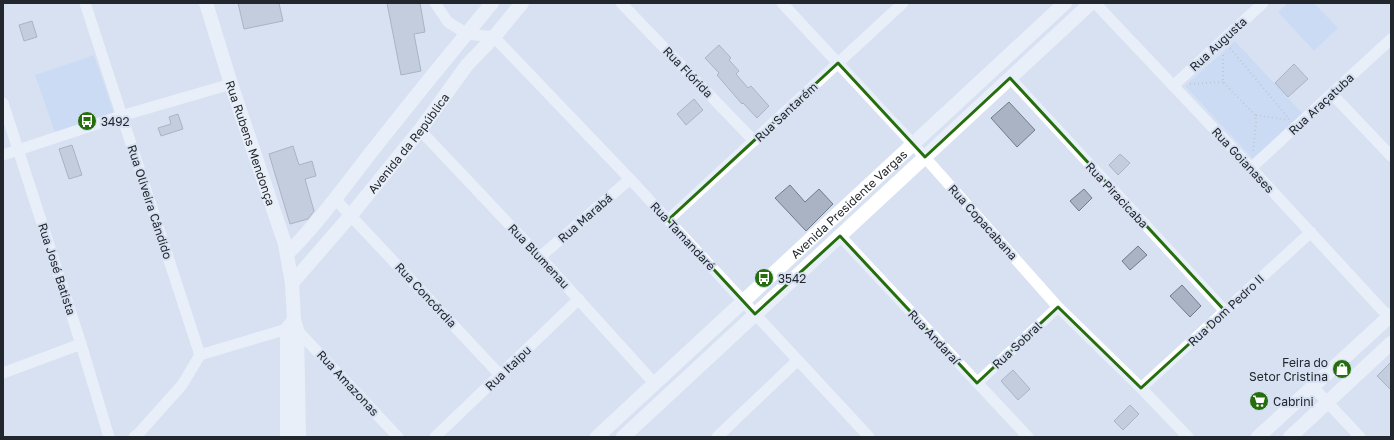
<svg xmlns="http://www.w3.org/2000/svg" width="1394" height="440" viewBox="0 0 1394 440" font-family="'Golos Text',sans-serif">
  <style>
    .green { fill: #bfd3f6 }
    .building { fill: #aab3c4; stroke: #717a8a }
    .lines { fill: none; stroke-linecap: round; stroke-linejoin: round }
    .path { stroke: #9fa8b5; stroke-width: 2; stroke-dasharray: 1 3; stroke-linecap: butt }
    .minor { stroke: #fff; stroke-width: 11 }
    .tertiary { stroke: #fff; stroke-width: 14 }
    .marked { fill: none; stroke: #256e0e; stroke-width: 3; stroke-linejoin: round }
    .labels { text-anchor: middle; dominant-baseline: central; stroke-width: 4; stroke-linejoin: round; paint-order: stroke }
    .street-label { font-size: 12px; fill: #22262d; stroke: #d7e1f2 }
    .poi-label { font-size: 12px; fill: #22262d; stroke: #d7e1f2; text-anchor: start }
  </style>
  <rect width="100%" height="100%" fill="#d7e1f2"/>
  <path class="green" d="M1288,3H1314L1338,28L1314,51L1278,12Z
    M1235,41L1303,114L1253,159L1185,86Z
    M94,55L114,113L55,133L35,75Z"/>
  <path class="building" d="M238,3H279L283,21L244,29Z
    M387,3H420L425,32L414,34L421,71L401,75Z
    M32,21L37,37L24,41L19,25Z
    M719,45L731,58L729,60L739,71L736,74L748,88L751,86L769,106L757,118L743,103L742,104L717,75L719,73L705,58Z
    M1294,64L1308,79L1288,97L1275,83Z
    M694,99L703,110L686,125L677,114Z
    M1009,102L1035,130L1017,147L991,118Z
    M178,114L183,129L161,136L158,128L171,124L169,117Z
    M72,145L82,175L69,179L59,149Z
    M293,146L299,165L312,161L316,176L305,179L314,211L308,219L290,224L269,154Z
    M1120,154L1130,163L1118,175L1109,165Z
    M790,185L805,202L819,189L833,204L806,231L775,198Z
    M1084,189L1092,198L1079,211L1070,201Z
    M1138,246L1147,255L1130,270L1122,261Z
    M1182,285L1201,306L1190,317L1170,296Z
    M1391,362V390L1377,376Z
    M1013,370L1030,389L1018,400L1001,381Z
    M1130,405L1139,414L1123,430L1114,421Z"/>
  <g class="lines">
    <path class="path" d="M1230,48L1290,120
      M1223,55V82L1255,115L1256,122L1253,153
      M1190,84L1223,82
      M1256,115L1287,120"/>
    <path class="minor" d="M85,3L200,355
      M435,3L448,22L467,34L494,37L630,179L869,437
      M621,3L754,141
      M782,3L913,144L1058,307L1141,388L1188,437
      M1095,3L1251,168L1384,312L1391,317
      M1010,78L1225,311
      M1173,86L1263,3
      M1332,94L1391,156
      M3,103L81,344L109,437
      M420,130L540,257L655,384
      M3,155L121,116L231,84
      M1251,168L1391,39
      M335,199L501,376
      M668,220L903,3
      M840,236L1028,437
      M540,257L630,179
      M3,373L81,344
      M977,383L1058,307
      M1313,387L1360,437
      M1141,388L1311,232
      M134,437L139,433L182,385L200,355L287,329L297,330L398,437
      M435,437L579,299
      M717,437L798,360"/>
    <g class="tertiary">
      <path id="s1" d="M206,3L231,84L285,244L292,283L294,320L297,330L299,437"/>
      <path d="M287,254C320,221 347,183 376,146C414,98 453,50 492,3"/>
      <path id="s2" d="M292,283L351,215L420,130L467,65L494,37L522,3"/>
      <path d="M287,437V329L294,320"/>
      <path id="s3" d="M597,437L1065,3"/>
      <path d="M623,437L1091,3"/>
      <path d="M1258,437L1391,315"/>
      <path d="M1290,437L1391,343"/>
    </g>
  </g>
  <path d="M0 0H1394V440H0ZM838,63L925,157L1010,78L1225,311L1141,388L1058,307L977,383L840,236L755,314L668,220Z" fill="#d7e1f2" fill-opacity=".55" fill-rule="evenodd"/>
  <path class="marked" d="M838,63L925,157L1010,78L1225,311L1141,388L1058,307L977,383L840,236L755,314L668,220Z"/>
  <defs>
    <symbol id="bus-disc" viewBox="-11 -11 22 22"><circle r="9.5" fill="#256e0e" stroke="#d7e1f2"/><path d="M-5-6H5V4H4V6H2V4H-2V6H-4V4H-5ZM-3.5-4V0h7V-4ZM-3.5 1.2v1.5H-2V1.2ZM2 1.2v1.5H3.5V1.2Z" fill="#fff"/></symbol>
    <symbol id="shop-disc" viewBox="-11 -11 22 22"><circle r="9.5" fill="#256e0e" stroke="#d7e1f2"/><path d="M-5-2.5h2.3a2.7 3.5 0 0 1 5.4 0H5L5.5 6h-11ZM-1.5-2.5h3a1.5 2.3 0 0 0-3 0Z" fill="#fff"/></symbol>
    <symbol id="supermarket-disc" viewBox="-11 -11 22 22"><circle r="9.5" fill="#256e0e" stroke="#d7e1f2"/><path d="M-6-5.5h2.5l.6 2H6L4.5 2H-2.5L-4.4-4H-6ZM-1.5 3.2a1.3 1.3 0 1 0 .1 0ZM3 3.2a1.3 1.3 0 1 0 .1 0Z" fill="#fff"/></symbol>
  </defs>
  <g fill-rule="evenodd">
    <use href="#bus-disc" x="76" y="110" width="22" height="22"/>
    <use href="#bus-disc" x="753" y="267" width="22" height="22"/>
    <use href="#shop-disc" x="1331" y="358" width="22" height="22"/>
    <use href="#supermarket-disc" x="1248" y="390" width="22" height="22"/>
  </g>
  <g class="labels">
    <g class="street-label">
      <text transform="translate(1218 44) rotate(-43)">Rua Augusta</text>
      <text transform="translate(688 72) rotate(46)">Rua Flórida</text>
      <text transform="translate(1321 104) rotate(-43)">Rua Araçatuba</text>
      <text transform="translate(786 112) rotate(-43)">Rua Santarém</text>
      <text stroke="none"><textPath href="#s1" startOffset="147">Rua Rubens Mendonça</textPath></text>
      <text stroke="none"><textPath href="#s2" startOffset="182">Avenida da República</textPath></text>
      <text transform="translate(1243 160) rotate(47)">Rua Goianases</text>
      <text transform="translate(1117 195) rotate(47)">Rua Piracicaba</text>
      <text transform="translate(150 202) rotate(72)">Rua Oliveira Cândido</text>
      <text stroke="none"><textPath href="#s3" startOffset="343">Avenida Presidente Vargas</textPath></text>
      <text transform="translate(585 218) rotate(-41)">Rua Marabá</text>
      <text transform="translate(983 222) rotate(48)">Rua Copacabana</text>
      <text transform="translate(683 236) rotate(47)">Rua Tamandaré</text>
      <text transform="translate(539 256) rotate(47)">Rua Blumenau</text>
      <text transform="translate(57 269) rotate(72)">Rua José Batista</text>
      <text transform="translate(426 295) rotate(47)">Rua Concórdia</text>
      <text transform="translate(1226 310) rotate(-43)">Rua Dom Pedro II</text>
      <text transform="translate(934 337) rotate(47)">Rua Andaraí</text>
      <text transform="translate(1017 345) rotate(-43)">Rua Sobral</text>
      <text transform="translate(508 368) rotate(-44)">Rua Itaipu</text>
      <text transform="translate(348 383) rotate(47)">Rua Amazonas</text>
    </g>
    <g class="poi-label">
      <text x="101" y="121">3492</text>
      <text x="778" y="278">3542</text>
      <text x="1328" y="362" text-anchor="end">Feira do<tspan x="1328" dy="14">Setor Cristina</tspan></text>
      <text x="1273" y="401">Cabrini</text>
    </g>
  </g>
  <rect width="1394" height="440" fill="none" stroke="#22262d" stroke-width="8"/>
</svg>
